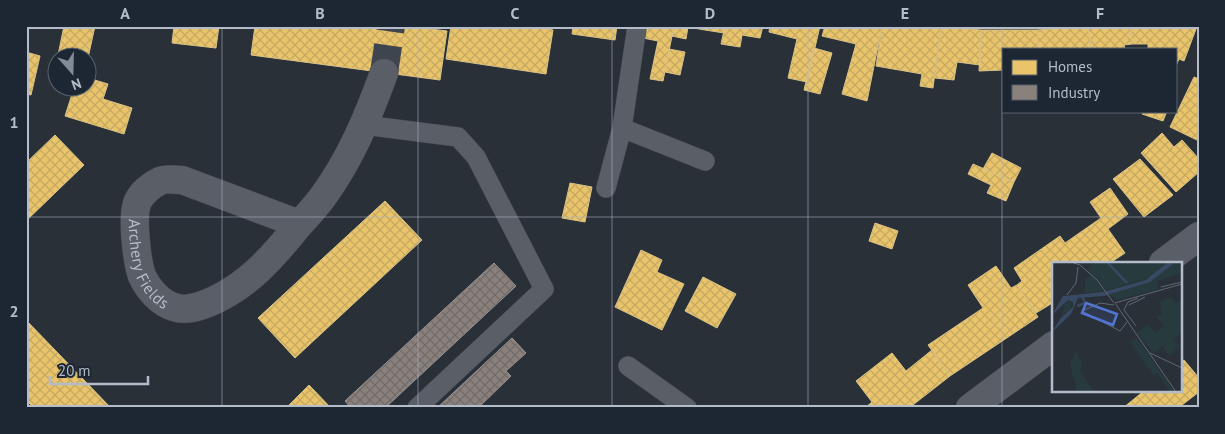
<svg xmlns="http://www.w3.org/2000/svg" width="1225" height="434" viewBox="0 0 1225 434" font-family="'PT Sans',sans-serif">
  <style>
    .homes { fill: url(#homes-cross-hatch); stroke: #d9c286 }
    .industry { fill: url(#industry-cross-hatch); stroke: #979393 }
    .lines { fill: none; stroke-linecap: round; stroke-linejoin: round }
    .minor-tunnel { stroke: #3f454e; stroke-width: 28; stroke-dasharray: 28 14; stroke-linecap: butt }
    .service-casing { stroke: #484c53; stroke-width: 20 }
    .minor-casing { stroke: #484c53; stroke-width: 29 }
    .service { stroke: #5a5e66; stroke-width: 19 }
    .minor { stroke: #5a5e66; stroke-width: 28 }
    .grid { fill: none; stroke: #b4bcc9; stroke-width: 1; stroke-opacity: 0.55 }
    .labels { text-anchor: middle; dominant-baseline: central; stroke-width: 5; stroke-linejoin: round; paint-order: stroke }
    .street-label { font-size: 16px; fill: #b4bcc9; stroke: #1d2633 }
    .inset-river { fill: none; stroke: #384963; stroke-width: 2.5 }
    .inset-road { fill: none; stroke: #616872; stroke-width: 1 }
    .view { fill: #5274d3; fill-opacity: 0.15; stroke: #5274d3; stroke-width: 2.5 }
    .inset-edge { fill: none; stroke: #b4bcc9; stroke-width: 2.5 }
    .neatline { fill: none; stroke: #b4bcc9; stroke-width: 2 }
    .grid-label { font-size: 16px; text-anchor: middle; font-weight: bold; fill: #b4bcc9 }
  </style>
  <defs>
    <pattern id="homes-cross-hatch" width="8" height="8" patternUnits="userSpaceOnUse" patternTransform="scale(1.25)"><rect width="8" height="8" fill="#e9c46a"/><path d="M0 0l8 8M0 8l8-8" fill="none" stroke="#c5a861"/></pattern>
    <pattern id="industry-cross-hatch" width="8" height="8" patternUnits="userSpaceOnUse" patternTransform="scale(1.25)"><rect width="8" height="8" fill="#8a817c"/><path d="M0 0l8 8M0 8l8-8" fill="none" stroke="#716b69"/></pattern>
  </defs>
  <rect width="100%" height="100%" fill="#2a3038"/>
  <path class="homes" d="M64,26H95L88,58L58,55Z
    M174,26H219L216,48L172,43Z
    M255,26H407L447,31L440,80L251,55Z
    M451,26H527L553,30L546,74L446,59Z
    M573,26H617L615,40L572,34Z
    M645,26H674L663,81L650,79L658,41L643,38Z
    M674,26H706L705,30L688,27L686,39L672,36Z
    M706,26H725L724,33L705,30Z
    M725,26H763L760,38L742,35L740,47L721,44Z
    M770,26H820L807,82L788,78L797,39L769,32Z
    M825,26H882L867,101L842,94L856,44L822,36Z
    M882,26H941L933,88L920,86L922,74L876,66Z
    M941,26L981,30L980,65L957,62L954,80L935,78Z
    M1088,26L1091,49H1038L1037,30Z
    M1088,26H1130L1132,44L1124,45L1125,49H1091Z
    M1130,26H1187L1196,29L1184,61L1179,59L1176,66V49H1148V44H1132Z
    M981,30H1037L1038,49H1004V70L979,71Z
    M814,48L832,53L820,94L804,90Z
    M669,49L685,52L680,75L665,72Z
    M26,52L40,56L31,95L26,94Z
    M1194,77L1199,79V141L1170,127Z
    M88,78L108,84L103,99L132,108L124,134L65,116L74,88H88Z
    M1143,111H1167L1163,121L1142,114Z
    M1162,133L1174,147L1182,140L1199,159V172L1176,192L1141,153Z
    M55,135L84,165L26,221V163Z
    M992,153L1021,168L1014,182L983,169Z
    M1140,159L1173,195L1144,217L1113,179Z
    M973,164L1014,182L1006,201L987,193L991,185L968,174Z
    M570,183L592,187L585,222L562,218Z
    M1110,188L1128,214L1108,229L1125,253L1110,263H1054V302L1036,313L1017,285L1022,281L1014,268L1060,236L1065,243L1101,218L1090,202Z
    M385,201L422,240L295,358L258,318Z
    M875,223L898,231L892,249L869,241Z
    M641,250L662,260L657,272L684,284L662,330L615,307Z
    M996,266L1011,288L1017,285L1038,317L950,376L928,345L983,308L968,285Z
    M703,277L736,294L717,328L685,311Z
    M26,320L111,408H34L26,400Z
    M932,350L950,376L909,408H865L872,402L856,381L892,353L906,371Z
    M1184,360L1199,378V392L1178,408H1123L1145,390H1181V362Z
    M309,385L331,408H286Z"/>
  <path class="industry" d="M494,263L516,286L385,408H351L345,401Z
    M512,338L526,353L506,371L511,376L478,408H437Z"/>
  <g class="lines">
    <path class="minor-tunnel" d="M384,73L391,26"/>
    <defs>
      <path id="service" d="M364,125L458,137L476,157L544,289L417,408
        M622,128L705,161
        M606,188L622,128L637,26
        M628,366L687,408"/>
      <g id="minor">
        <path id="s1" d="M299,224L182,180C176,180 166,178 160,181C151,185 142,193 138,201C131,216 137,261 142,276C148,289 160,303 174,307C188,312 204,305 217,299C249,283 270,260 293,232C302,221 313,210 322,198C350,160 368,117 384,73"/>
        <path d="M1163,263L1199,236"/>
        <path d="M970,408L1054,345"/>
      </g>
    </defs>
    <use href="#service" class="service-casing"/>
    <use href="#minor" class="minor-casing"/>
    <use href="#service" class="service"/>
    <use href="#minor" class="minor"/>
  </g>
  <path class="grid" d="M222,26V408M418,26V408M612,26V408M808,26V408M1002,26V408M26,217H1199"/>
  <g class="labels">
    <g class="street-label">
      <text stroke="none"><textPath href="#s1" startOffset="244">Archery Fields</textPath></text>
    </g>
  </g>
  <g transform="translate(1052 262)">
    <rect width="130" height="130" fill="#2a3038"/>
    <path d="M19,38V48L4,60L10,53L12,42ZM85,76L122,130H118L106,111L101,113L78,80ZM24,89L30,101L28,109L42,130H25L18,102Z" fill="#273a3e"/>
    <path d="M41,0H116L96,17L55,28L36,9ZM121,0H130V11L105,19L107,27L65,38L57,32L98,20ZM120,35L123,41L130,37V70L122,77L128,84L117,94L111,85L118,79L102,91L85,71L96,62L103,71L112,64L104,54L110,53L108,40Z" fill="#273a3e"/>
    <path d="M40,14L54,29L33,31V17Z" fill="#273a3e"/>
    <path d="M116,0L121,2L98,20L52,34L26,36L19,52L0,70L8,57L21,45V40L16,38L0,53L11,34L51,30L94,18Z" fill="#384963"/>
    <path class="inset-river" d="M56,1L75,21M25,44L33,41L30,34"/>
    <path class="inset-road" d="M19,0L28,3L45,18L62,41M109,25L130,20M15,33L24,21L26,5M63,41L124,130M63,41L130,22M62,43L48,41L30,49L68,69L75,60M77,43L93,35M84,64L72,48L76,40L86,36M98,91L130,106"/>
    <path class="view" d="M34,41L65,52L61,63L30,51Z"/>
    <rect width="130" height="130" class="inset-edge"/>
  </g>
  <rect width="1225" height="434" fill="none" stroke="#1d2633" stroke-width="55"/>
  <rect x="1002" y="48" width="175" height="65" fill="#1d2633" stroke="#59626f"/>
  <rect x="1012" y="60" width="25" height="15" fill="#e9c46a" stroke="#59626f"/>
  <text x="1048" y="72" font-size="15" fill="#b4bcc9">Homes</text>
  <rect x="1012" y="85" width="25" height="15" fill="#8a817c" stroke="#59626f"/>
  <text x="1048" y="98" font-size="15" fill="#b4bcc9">Industry</text>
  <g transform="translate(72 72) rotate(160)"><circle r="24" fill="#1d2633" stroke="#59626f"/>
  <path d="M0-4L9 19L0 12L-9 19Z" fill="#848b96"/>
  <text y="-8" font-size="14" font-weight="bold" text-anchor="middle" fill="#b4bcc9">N</text>
  </g>
  <path d="M50 376v8h98v-8" fill="none" stroke="#b4bcc9" stroke-width="2.5"/>
  <text x="58" y="376" font-size="15" fill="#b4bcc9" stroke="#1d2633" stroke-width="4" paint-order="stroke">20 m</text>
  <rect x="28" y="28" width="1170" height="378" class="neatline"/>
  <g class="grid-label">
    <text x="125" y="19">A</text>
    <text x="320" y="19">B</text>
    <text x="515" y="19">C</text>
    <text x="710" y="19">D</text>
    <text x="905" y="19">E</text>
    <text x="1100" y="19">F</text>
    <text x="14" y="128">1</text>
    <text x="14" y="317">2</text>
  </g>
</svg>
